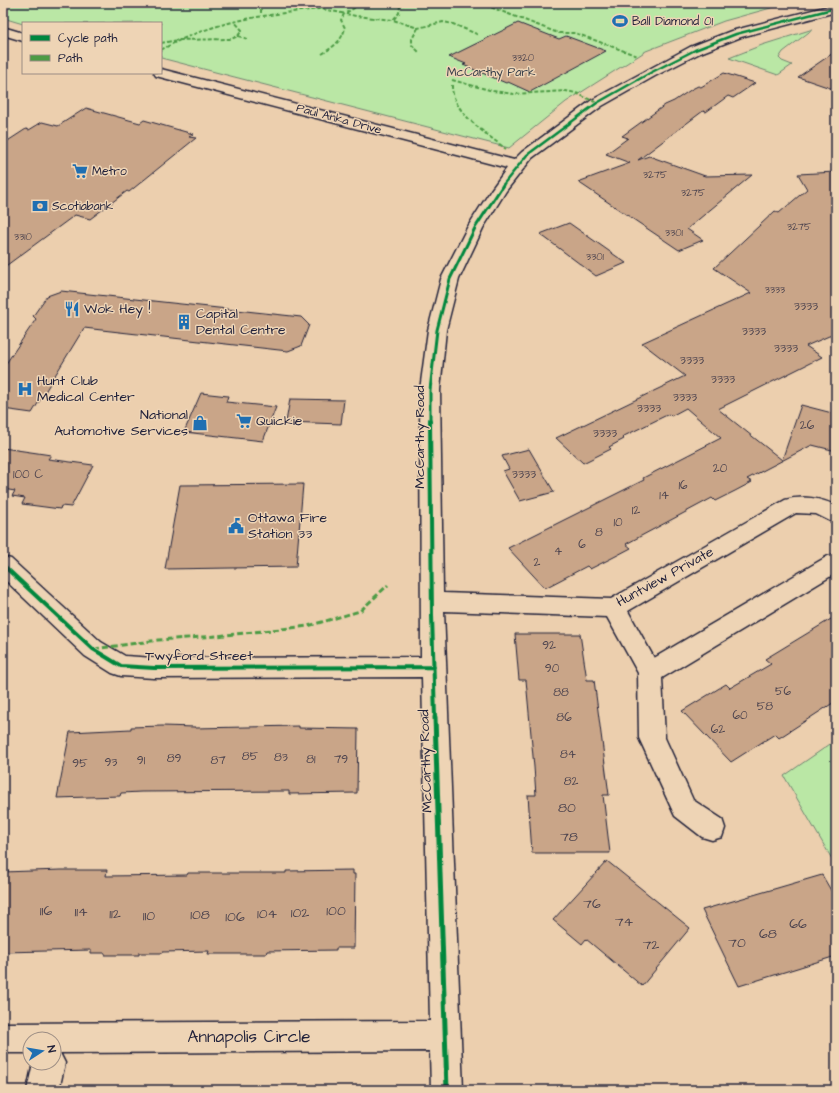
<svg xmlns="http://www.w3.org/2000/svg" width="839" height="1093" viewBox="0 0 839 1093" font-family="'Architects Daughter',sans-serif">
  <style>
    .green { fill: #bae7a5; stroke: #6e8470 }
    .building { fill: #c9a588; stroke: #22223b }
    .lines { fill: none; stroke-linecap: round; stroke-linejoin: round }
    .minor-casing { stroke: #22223b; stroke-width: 3 }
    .minor { fill: #eed4b5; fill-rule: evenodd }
    .quiet-far1 { stroke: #4d9b45; stroke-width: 2; stroke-dasharray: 4 2; stroke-linecap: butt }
    .quiet { stroke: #4d9b45; stroke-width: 3; stroke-dasharray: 6 3; stroke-linecap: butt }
    .cycleway-far3-casing { stroke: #eed4b5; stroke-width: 4 }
    .cycleway-far2-casing { stroke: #eed4b5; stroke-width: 5 }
    .cycleway-far1-casing { stroke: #eed4b5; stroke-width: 6 }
    .cycleway-casing { stroke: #eed4b5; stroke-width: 8 }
    .cycleway-far3 { stroke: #00873e; stroke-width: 2.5 }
    .cycleway-far2 { stroke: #00873e; stroke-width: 3 }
    .cycleway-far1 { stroke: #00873e; stroke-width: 4 }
    .cycleway { stroke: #00873e; stroke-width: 5 }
    .labels { text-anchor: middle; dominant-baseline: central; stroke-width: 3; stroke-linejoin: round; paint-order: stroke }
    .far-number-label { font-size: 10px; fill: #4c434e }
    .far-poi-label { font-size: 12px; fill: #22223b; stroke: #eed4b5; text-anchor: start }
    .far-park-label { font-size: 12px; fill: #39404b; stroke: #eed4b5 }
    .far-street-label { font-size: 12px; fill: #22223b; stroke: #eed4b5 }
    .number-label { font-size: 12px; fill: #4c434e }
    .poi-label { font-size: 14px; fill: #22223b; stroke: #eed4b5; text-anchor: start }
    .street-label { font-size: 14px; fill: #22223b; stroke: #eed4b5 }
    .near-number-label { font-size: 14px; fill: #4c434e }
    .near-street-label { font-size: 17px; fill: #22223b; stroke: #eed4b5 }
  </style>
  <rect width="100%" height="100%" fill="#eccfae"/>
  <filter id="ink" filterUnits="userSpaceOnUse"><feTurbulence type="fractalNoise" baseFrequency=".025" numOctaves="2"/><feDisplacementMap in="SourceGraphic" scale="8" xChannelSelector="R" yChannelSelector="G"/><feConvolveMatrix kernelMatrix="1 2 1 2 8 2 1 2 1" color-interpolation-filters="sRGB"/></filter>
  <g filter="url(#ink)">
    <path class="green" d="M3,3H789L724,21L646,51L566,102L509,148L161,58V23L23,24L3,18Z
      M813,29L783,52L779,58L782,61L792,65L778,75L729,58L762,45Z
      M836,740V866L784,776Z"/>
    <path class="building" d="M518,23L559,39L566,36L606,51L530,92L508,82L506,83L463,65L466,64L449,57Z
      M836,51V90L798,77Z
      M724,73L755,83L733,98L728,96L706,112L703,111L638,160L649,156L705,176L752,175L687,229L703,240L679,250L578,182L630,163L606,154L628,138L622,136L665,105L674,101L692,89L698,86L701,87Z
      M86,108L140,123L144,120L193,134L189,137L196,138L129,192L127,191L90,219L75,215L3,268V144L26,129L29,130L42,122L58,126Z
      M836,172V333L806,346L822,357L718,409L782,460L801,405L836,414V451L812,445L747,479L752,482L735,491L715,501L712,498L626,544L631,548L612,558L590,569L587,566L545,588L508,548L644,480L643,478L721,438L686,408L671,416L669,414L622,437L624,439L609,447L611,449L583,463L556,438L685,376L642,343L751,293L714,268L775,211L779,213L807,189L798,174Z
      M569,223L626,263L596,276L540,234Z
      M61,291L301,317L309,325L301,346L288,351L84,328L32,413L3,409V368L36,319L33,316L47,296Z
      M201,393L228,396L226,402L276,407L263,441L184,432Z
      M290,399L344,400L341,424L286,422Z
      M3,448L51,455L48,459L93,465L71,507L61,506L60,509L22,504L25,498L12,496L15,491L3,489Z
      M529,449L554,492L520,501L503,471L509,469L502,456Z
      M303,484L296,567L165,569L180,485Z
      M836,616V701L779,738L775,734L731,762L682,711L726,684L730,688L771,664L765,659Z
      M515,634H580L587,680H594L609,795H603L610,853H532L528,795H536L534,767L526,680H519Z
      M162,726L195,727V728L299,726V728L358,729L357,793L289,794V791L141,792L121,793L120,796L57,798L70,732L131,729V727Z
      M607,861L690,928L642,986L586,939L582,944L553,920Z
      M61,870H107L106,876L187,875L188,873H286V871L353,870V874H355L354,948H336V950L267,951L266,954H208L209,951L162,952V953H139V955H105V953H91V950L3,952V872Z
      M822,875L836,899V956L739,986L702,910Z"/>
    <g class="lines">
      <defs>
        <path id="minor" d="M836,4V12L741,37L700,53L655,76L602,106L532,158L506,191L483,228L459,279L446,330L440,390L443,593L611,599L785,500C802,495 822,498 836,506V524L816,514L796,513L628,611L654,658L828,556L836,554V573L662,678L665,738L693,800L722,819L725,828L722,837L712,840L702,837L675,816L639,738L638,673L607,617L444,611L463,1090H431L430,1051L60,1053L65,1063L59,1090H27L33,1063H54V1039H30V1053H3V1023L430,1021L422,677L154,678L121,676L112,673L85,656L3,578V557L11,559L101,642L125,656L154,658L421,657L420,390L428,330L441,279L467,228L491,190L507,168L156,76L154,73H161V69L514,160L522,152L592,100L690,47L731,31Z
          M3,27L23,33V41L3,35Z"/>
      </defs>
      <use href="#minor" class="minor-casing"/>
      <use href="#minor" class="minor"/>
      <path class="quiet-far1" d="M261,3V15
        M293,3L356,16L393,20
        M406,3L400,6L399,13L393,20L418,28L443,22L453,24L479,35
        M480,3L558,33H575L638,56
        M418,28L412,39V45L420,53
        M238,36L248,39
        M161,43L178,40L231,39L238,36L242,30L234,21
        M161,50C211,21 263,15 319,9
        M322,54C333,47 342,41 345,28L341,20L344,14L363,3
        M452,80L493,91L514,94L566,91L576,93L597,103
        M452,85C451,112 487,134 506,149"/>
      <path class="quiet" d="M94,649L158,640L217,636L308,626L360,611L388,585"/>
      <defs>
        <path id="cycleway-far3" d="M502,186L527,155L597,103L650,73L695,50L736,34L836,8"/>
        <path id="cycleway-far2" d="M430,421V390L437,330L450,279L475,228L503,185"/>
        <path id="cycleway-far1" d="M430,420L432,615L435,718
          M3,565L93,649L121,666L154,668L434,667"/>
        <path id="cycleway" d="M435,717L447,1090"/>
      </defs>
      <use href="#cycleway-far3" class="cycleway-far3-casing"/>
      <use href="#cycleway-far2" class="cycleway-far2-casing"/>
      <use href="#cycleway-far1" class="cycleway-far1-casing"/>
      <use href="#cycleway" class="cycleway-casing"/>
      <use href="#cycleway-far3" class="cycleway-far3"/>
      <use href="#cycleway-far2" class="cycleway-far2"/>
      <use href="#cycleway-far1" class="cycleway-far1"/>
      <use href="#cycleway" class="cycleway"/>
    </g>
  </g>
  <defs>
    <symbol id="stadium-bare" viewBox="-9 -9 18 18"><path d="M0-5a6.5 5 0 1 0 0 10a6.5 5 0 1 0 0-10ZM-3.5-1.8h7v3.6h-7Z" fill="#1f6fb2" stroke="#eed4b5" stroke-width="2.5" paint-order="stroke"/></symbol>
    <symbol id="supermarket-bare" viewBox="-9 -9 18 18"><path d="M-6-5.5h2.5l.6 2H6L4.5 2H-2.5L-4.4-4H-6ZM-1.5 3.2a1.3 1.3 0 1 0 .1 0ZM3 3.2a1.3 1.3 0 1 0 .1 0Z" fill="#1f6fb2" stroke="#eed4b5" stroke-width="2.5" paint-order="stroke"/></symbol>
    <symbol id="bank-bare" viewBox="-9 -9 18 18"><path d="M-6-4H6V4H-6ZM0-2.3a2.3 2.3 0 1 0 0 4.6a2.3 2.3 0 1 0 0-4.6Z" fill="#1f6fb2" stroke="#eed4b5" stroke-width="2.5" paint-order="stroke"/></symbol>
    <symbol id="restaurant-bare" viewBox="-9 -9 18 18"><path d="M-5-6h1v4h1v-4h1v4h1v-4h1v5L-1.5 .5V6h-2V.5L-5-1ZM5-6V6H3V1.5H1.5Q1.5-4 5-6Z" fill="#1f6fb2" stroke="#eed4b5" stroke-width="2.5" paint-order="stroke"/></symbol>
    <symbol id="building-bare" viewBox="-9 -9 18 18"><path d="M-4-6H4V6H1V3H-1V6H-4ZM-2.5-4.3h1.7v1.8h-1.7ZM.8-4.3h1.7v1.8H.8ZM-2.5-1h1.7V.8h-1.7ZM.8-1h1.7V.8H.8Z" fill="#1f6fb2" stroke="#eed4b5" stroke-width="2.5" paint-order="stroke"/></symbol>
    <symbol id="hospital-bare" viewBox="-9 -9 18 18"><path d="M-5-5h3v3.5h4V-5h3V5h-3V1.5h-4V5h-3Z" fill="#1f6fb2" stroke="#eed4b5" stroke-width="2.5" paint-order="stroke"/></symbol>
    <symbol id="shop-bare" viewBox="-9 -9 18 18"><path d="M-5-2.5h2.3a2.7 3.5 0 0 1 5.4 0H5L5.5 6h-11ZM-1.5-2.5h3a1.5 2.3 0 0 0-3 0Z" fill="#1f6fb2" stroke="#eed4b5" stroke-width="2.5" paint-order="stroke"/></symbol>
    <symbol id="civic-bare" viewBox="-9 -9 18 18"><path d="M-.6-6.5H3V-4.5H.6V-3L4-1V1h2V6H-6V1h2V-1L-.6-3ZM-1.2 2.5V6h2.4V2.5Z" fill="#1f6fb2" stroke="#eed4b5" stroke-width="2.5" paint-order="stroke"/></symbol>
  </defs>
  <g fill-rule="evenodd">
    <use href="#stadium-bare" x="609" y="10" width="22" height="22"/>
    <use href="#supermarket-bare" x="69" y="160" width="22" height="22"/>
    <use href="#bank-bare" x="29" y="195" width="22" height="22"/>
    <use href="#restaurant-bare" x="61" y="298" width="22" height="22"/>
    <use href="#building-bare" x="173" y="311" width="22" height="22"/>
    <use href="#hospital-bare" x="14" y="378" width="22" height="22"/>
    <use href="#supermarket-bare" x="233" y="410" width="22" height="22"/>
    <use href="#shop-bare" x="189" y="412" width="22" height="22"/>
    <use href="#civic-bare" x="225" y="515" width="22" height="22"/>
  </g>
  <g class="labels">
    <g class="far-number-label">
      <text x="523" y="58">3320</text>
      <text x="655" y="175">3275</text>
      <text x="693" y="193">3275</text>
      <text x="799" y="227">3275</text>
      <text x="674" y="233">3301</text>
      <text x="23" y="237">3310</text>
      <text x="595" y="257">3301</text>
      <text x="775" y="290">3333</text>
    </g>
    <g class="far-poi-label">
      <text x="632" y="21">Ball Diamond 01</text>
      <text x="92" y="171">Metro</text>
      <text x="52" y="206">Scotiabank</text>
    </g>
    <g class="far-park-label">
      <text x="491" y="72">McCarthy Park</text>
    </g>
    <g class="far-street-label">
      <text transform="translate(339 119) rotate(15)">Paul Anka Drive</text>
    </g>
    <g class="number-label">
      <text x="806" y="306">3333</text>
      <text x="754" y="331">3333</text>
      <text x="786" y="348">3333</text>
      <text x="692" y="360">3333</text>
      <text x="723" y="379">3333</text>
      <text x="685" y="397">3333</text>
      <text x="649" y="408">3333</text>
      <text x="807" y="425">26</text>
      <text x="605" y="433">3333</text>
      <text x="720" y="468">20</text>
      <text x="28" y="474">100 C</text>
      <text x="524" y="474">3333</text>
      <text x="683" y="485">16</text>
      <text x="664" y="495">14</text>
      <text x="636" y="510">12</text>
      <text x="618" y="522">10</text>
      <text x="599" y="532">8</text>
      <text x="582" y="544">6</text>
      <text x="558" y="551">4</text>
      <text x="537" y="562">2</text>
      <text x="549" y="645">92</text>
      <text x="552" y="668">90</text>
      <text x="783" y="691">56</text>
      <text x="561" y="692">88</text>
      <text x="765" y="706">58</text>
      <text x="740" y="715">60</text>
      <text x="564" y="717">86</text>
      <text x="718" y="729">62</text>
      <text x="568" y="754">84</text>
      <text x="250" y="756">85</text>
      <text x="281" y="757">83</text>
      <text x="174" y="758">89</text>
      <text x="311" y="759">81</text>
      <text x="341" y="759">79</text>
      <text x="141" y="760">91</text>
      <text x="218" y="760">87</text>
      <text x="111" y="762">93</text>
      <text x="80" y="763">95</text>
      <text x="571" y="781">82</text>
    </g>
    <g class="poi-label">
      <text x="84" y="309">Wok Hey !</text>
      <text x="196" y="314">Capital<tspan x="196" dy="16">Dental Centre</tspan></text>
      <text x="37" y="381">Hunt Club<tspan x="37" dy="16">Medical Center</tspan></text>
      <text x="188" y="415" text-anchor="end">National<tspan x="188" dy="16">Automotive Services</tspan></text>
      <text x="256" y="421">Quickie</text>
      <text x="248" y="518">Ottawa Fire<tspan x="248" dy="16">Station 33</tspan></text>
    </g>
    <g class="street-label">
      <text transform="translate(420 437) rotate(-90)">McCarthy Road</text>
      <text transform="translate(665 577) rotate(-29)">Huntview Private</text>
      <text x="199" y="656">Twyford Street</text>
      <text transform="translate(426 761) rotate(-92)">McCarthy Road</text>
    </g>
    <g class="near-number-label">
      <text x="567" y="808">80</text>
      <text x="569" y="837">78</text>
      <text x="592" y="904">76</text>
      <text x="46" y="911">116</text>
      <text x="336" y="911">100</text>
      <text x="81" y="912">114</text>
      <text x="300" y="913">102</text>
      <text x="115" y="914">112</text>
      <text x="267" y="914">104</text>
      <text x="200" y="915">108</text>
      <text x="149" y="916">110</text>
      <text x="235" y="917">106</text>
      <text x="624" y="922">74</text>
      <text x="798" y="924">66</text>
      <text x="768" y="934">68</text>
      <text x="737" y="943">70</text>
      <text x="651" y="945">72</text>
    </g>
    <g class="near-street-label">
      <text x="249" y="1037">Annapolis Circle</text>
    </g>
  </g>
  <rect width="839" height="1093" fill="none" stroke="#eed4b5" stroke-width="16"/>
  <rect x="8" y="8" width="823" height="1077" fill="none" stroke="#22223b" stroke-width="1.5" filter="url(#ink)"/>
  <rect x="22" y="22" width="140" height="52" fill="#eed4b5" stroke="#9c8d84"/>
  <rect x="30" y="35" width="20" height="6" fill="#00873e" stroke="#9c8d84"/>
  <text x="58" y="42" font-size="12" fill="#22223b">Cycle path</text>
  <rect x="30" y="55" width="20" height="6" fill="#4d9b45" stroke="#9c8d84"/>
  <text x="58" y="62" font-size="12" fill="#22223b">Path</text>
  <g transform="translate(42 1051) rotate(78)"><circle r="19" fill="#eed4b5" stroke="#9c8d84"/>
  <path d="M0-3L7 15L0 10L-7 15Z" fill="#1f6fb2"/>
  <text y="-6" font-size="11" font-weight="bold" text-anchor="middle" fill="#22223b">N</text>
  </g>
</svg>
